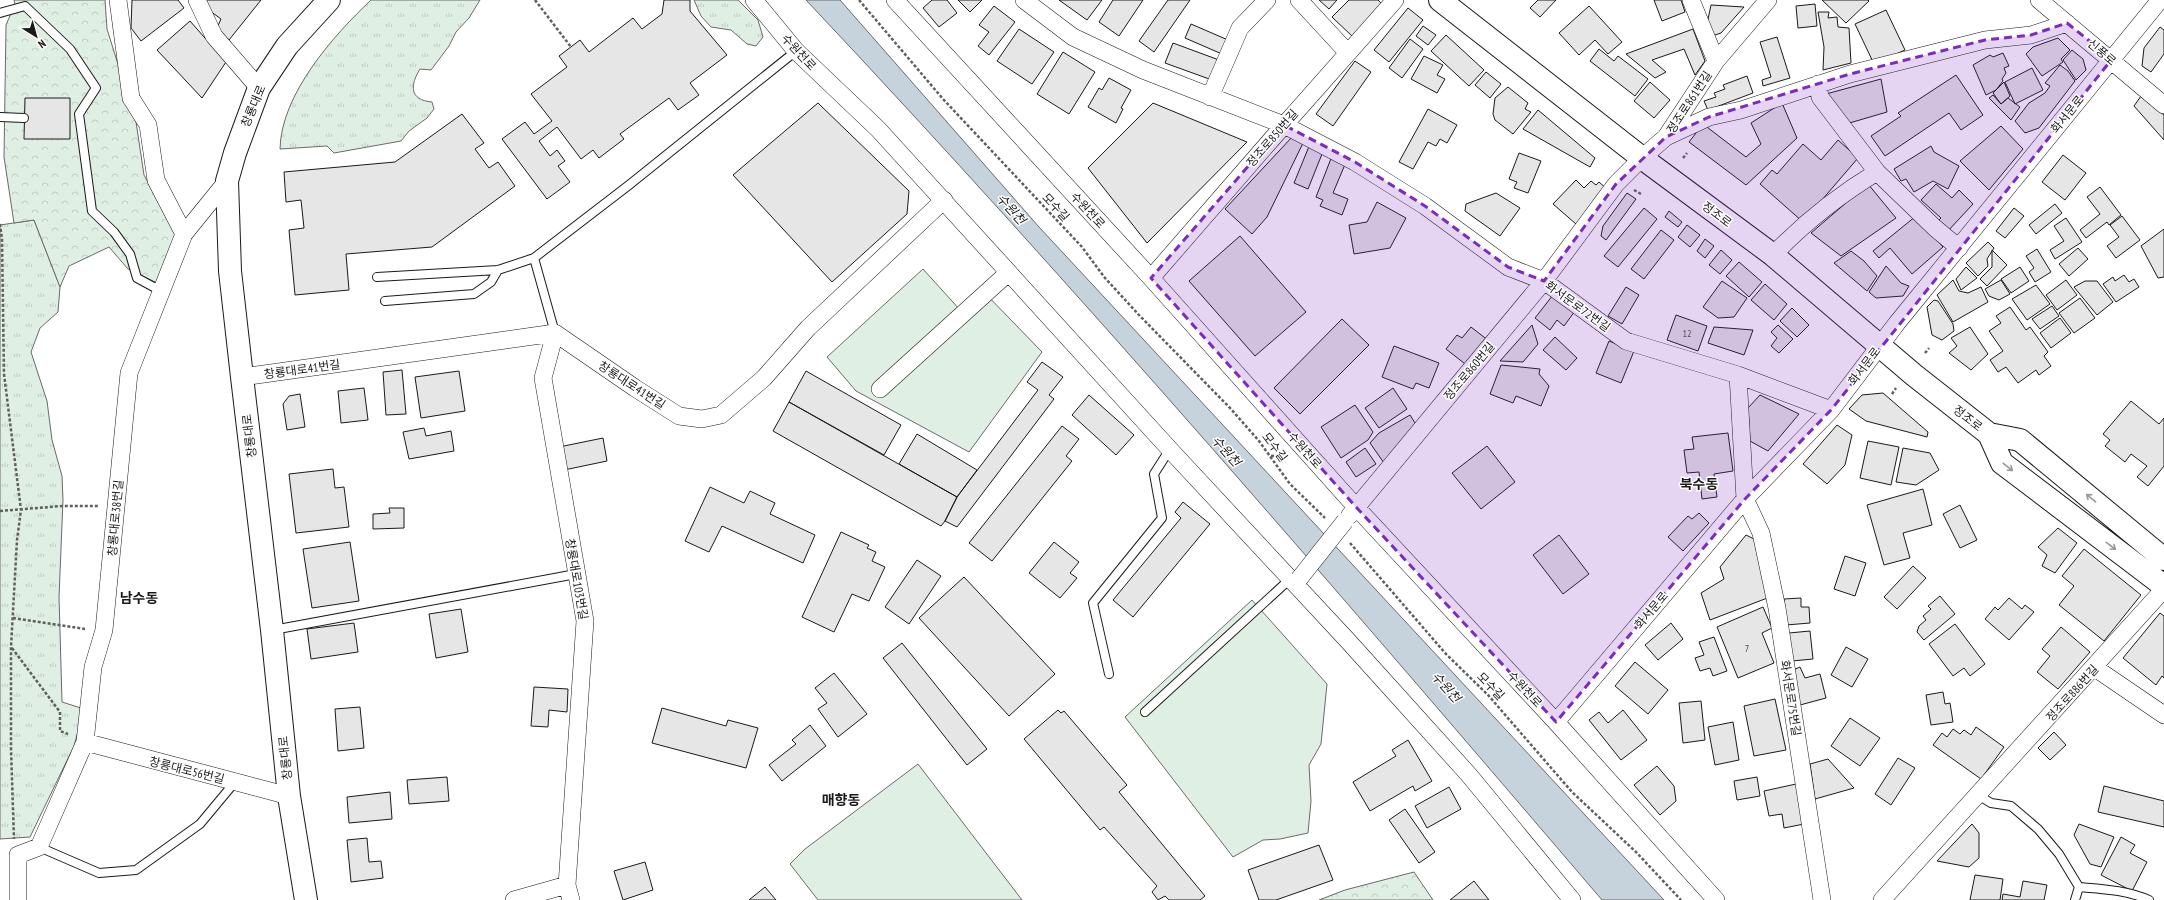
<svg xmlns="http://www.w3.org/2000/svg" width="2164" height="900" viewBox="0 0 2164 900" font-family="'PT Sans Narrow','Noto Sans KR',sans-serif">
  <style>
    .grass { fill: url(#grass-tufts); stroke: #6a6a6a }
    .forest { fill: url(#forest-crowns); stroke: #6a6a6a }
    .pitch { fill: #e0efe3; stroke: #6a6a6a }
    .water { fill: #c6d2dc; stroke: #6a6a6a }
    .building { fill: #e6e6e6; stroke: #1a1a1a }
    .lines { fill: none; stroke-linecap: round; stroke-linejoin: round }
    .lane-casing { stroke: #1a1a1a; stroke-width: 10 }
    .street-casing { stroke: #1a1a1a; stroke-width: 18 }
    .secondary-casing { stroke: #1a1a1a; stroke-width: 24 }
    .path { stroke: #5f5f5f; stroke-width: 2.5; stroke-dasharray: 3 2; stroke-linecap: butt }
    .lane { stroke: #fff; stroke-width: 8 }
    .street { stroke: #fff; stroke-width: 17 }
    .secondary { stroke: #fff; stroke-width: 22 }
    .street-bridge-casing { stroke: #1a1a1a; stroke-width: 18; stroke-linecap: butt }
    .street-bridge { stroke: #fff; stroke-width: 17 }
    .oneway { stroke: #989898 }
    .marked { fill: #7b2cbf; fill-opacity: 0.2; stroke: #7b2cbf; stroke-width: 3; stroke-dasharray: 8 5; stroke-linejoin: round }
    .labels { text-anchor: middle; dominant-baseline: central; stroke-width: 3; stroke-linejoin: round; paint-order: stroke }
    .number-label { font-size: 10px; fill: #4d4d4d }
    .street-label { font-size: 12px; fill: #1a1a1a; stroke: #fff }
    .water-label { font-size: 13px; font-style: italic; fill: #1a1a1a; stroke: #fff }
    .quarter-label { font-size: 14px; font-weight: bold; fill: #1a1a1a; stroke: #fff }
  </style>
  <defs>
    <pattern id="grass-tufts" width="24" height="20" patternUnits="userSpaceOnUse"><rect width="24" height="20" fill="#e0efe3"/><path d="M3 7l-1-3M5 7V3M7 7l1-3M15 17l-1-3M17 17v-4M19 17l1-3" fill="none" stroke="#c0ccc2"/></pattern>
    <pattern id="forest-crowns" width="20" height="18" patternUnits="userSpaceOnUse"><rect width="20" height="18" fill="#e0efe3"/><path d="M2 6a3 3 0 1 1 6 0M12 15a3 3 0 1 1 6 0" fill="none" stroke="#c0ccc2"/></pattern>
  </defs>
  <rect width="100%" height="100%" fill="#fff"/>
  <path class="grass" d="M371,0H480L469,18L456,32L449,46L431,70L420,69C410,85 409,100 432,102L434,109L427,118L409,131L401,141L334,153L327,146L280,149C281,94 334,35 371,0Z
    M694,0H738L758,20L763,37L756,46L747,44L731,30L711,27L701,16Z
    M34,220L60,287L58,312L40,328L31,352L47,401L52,440L62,476L63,500L59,597L62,702L84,709L74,746L30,837L0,839V225Z"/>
  <path class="forest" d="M14,0H105L107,29L136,122L144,175L175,234L159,284L128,269L109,247L69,266L60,287L34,220L14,223L4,157L6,25L15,4Z
    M1414,872L1433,900H1319L1345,890Z"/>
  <path class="pitch" d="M923,269L961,311L981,289L1042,352L969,452L856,391L827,357Z
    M1252,600L1327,684L1321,744L1309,765L1311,801L1308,833L1280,839L1263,840L1233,857L1125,717Z
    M918,764L1022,900H818L790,864L805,849Z"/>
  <path class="water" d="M806,0H840L1039,227L1664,900H1602C1342,596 1081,292 806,0Z"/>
  <path class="building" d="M132,0H178L184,8L141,41L131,28Z
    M206,0H261L229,40L216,30L221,19L202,5Z
    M664,0H690V11L727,55L690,83L699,95L678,110L669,98L620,134L624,139L599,158L593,150L581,159L557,127L539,141L550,156L557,150L565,161L558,166L570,182L547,199L502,139L525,122L534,134L552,121L531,94L567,67L559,56L580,40L589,52L633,18L642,29L662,14Z
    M932,0H947L957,13L939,27L923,8Z
    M958,0H982L970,12Z
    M1059,0H1102L1087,20Z
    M1113,0H1143L1119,36L1099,22Z
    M1168,0H1190L1154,52L1139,41Z
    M1319,0H1337L1329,9Z
    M1349,0H1378L1383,5L1353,37L1332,17Z
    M1538,0H1556L1540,17L1530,8Z
    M1654,0H1681L1685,12L1662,21Z
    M1822,0H1868L1869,1L1846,23Z
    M1815,4L1817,26L1798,28L1796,6Z
    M1711,5L1744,7L1721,33L1712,36L1707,24Z
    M994,6L1015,22L989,55L978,46L989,32L979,25Z
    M1589,6L1622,42L1608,54L1595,40L1579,55L1559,33Z
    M1408,8L1423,20L1389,62L1374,50Z
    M1886,10L1905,50L1874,64L1855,24Z
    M1818,12H1829L1828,18L1837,17L1838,27L1849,28L1851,63L1823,70L1824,47Z
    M190,21L226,62L202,98L157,50Z
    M1191,24L1228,40L1222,54L1185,38Z
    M1423,26L1436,35L1428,45L1416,36Z
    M2160,27L2164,30V54L2151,72L2142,66L2144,48Z
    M1019,29L1054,52L1032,84L997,61Z
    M1693,29L1705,61L1695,75L1684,49L1652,60L1666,72L1655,78L1626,54Z
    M1446,35L1484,70L1469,86L1431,51Z
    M1777,37L1790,78L1763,86L1762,80L1771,77L1760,42Z
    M2058,38L2070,50L2061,59L2063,62L2042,76L2026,54L2033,47Z
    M1410,39L1423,49L1402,78L1389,68Z
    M1173,43L1219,60L1212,80L1165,63Z
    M1599,49L1614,61L1618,56L1648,79L1635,96L1590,61Z
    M2072,50L2083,59L2086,70L2076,80L2063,60Z
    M1063,52L1095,72L1069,114L1037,94Z
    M2003,53L2009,66L2004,68L2006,73L2002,79L2003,81L1996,90L1986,95L1973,65L1990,55L1993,57Z
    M1424,56L1443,65L1437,75L1445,79L1437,93L1411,79Z
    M1355,61L1371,72L1333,126L1316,114Z
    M2060,65L2068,71L2075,81L2039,128L2025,133L2015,121L2029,103L2045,93L2050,86L2045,83Z
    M2032,68L2043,90L2015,104L2005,82Z
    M1486,72L1501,84L1490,98L1475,85Z
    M1956,75L1983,115L1961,130L1949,113L1885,156L1871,136L1901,116L1898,113Z
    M1747,76L1753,93L1708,110L1704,101L1716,97L1714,93L1725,89L1723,85Z
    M1109,78L1131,90L1121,108L1123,109L1116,123L1088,107L1099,88L1102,90Z
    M1881,79L1887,112L1846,124L1826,94Z
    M1650,82L1670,100L1654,118L1634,101Z
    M2004,82L2010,96L2001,104L1993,93Z
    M1508,87L1528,103L1525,109L1531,112L1513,134L1495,120L1493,114L1495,98Z
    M1993,95L2001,104L2008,98L2020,107L2011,120L1989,98Z
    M2141,96L2164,115V140L2134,106Z
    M25,98H70V139H24Z
    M818,103L909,191L907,214L832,282L733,175Z
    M1153,103L1247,142L1147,243L1088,168Z
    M1782,103L1797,138L1746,185L1689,142L1703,124L1746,157L1761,144L1751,123Z
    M1428,109L1457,125L1447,143L1440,139L1436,146L1428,142L1413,169L1399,162Z
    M1538,110L1595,158L1590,167L1523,129Z
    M462,114L484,143L475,149L489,168L498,162L515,186L432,247L346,254L349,290L295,295L289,230L304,228L301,200L286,202L284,172L395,162Z
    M2001,126L2023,149L1989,190L1960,161Z
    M1293,136L1304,141L1267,217L1252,234L1225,209Z
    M1838,140L1858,158L1803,222L1760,184L1772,170L1777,174L1803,144L1821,160Z
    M1310,144L1324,149L1308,189L1294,183Z
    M1931,146L1934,152L1959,166L1948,189L1933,181L1914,192L1906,179L1901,181L1894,169Z
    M1519,153L1541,161L1528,193L1514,188L1517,182L1509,179Z
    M2063,155L2086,173L2065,200L2042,182Z
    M1332,156L1346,162L1333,193L1348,199L1342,215L1320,206L1323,200L1316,197Z
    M1576,180L1584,188L1591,181L1596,185L1599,182L1608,190L1576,224L1553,204Z
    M1868,184L1896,218L1841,256L1811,233Z
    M1936,184L1952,198L1959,190L1973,204L1947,232L1937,222L1941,218L1921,200Z
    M2100,187L2121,215L2109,225L2107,222L2086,238L2080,230L2100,214L2087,197Z
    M1496,193L1520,208L1500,236L1465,211L1466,204Z
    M1627,193L1636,199L1606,240L1601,236L1603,226Z
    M1377,202L1406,218L1390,248L1354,254L1349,225L1367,222Z
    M2055,204L2062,213L2036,234L2029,225Z
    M1644,208L1657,219L1618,267L1604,256Z
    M2014,208L2024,216L2005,238L1996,231Z
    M1669,211L1682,222L1678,227L1665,217Z
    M1916,216L1943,247L1912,274L1890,248L1879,258L1873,251Z
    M2122,216L2140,240L2116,258L2107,246L2119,237L2110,225Z
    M2066,218L2082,242L2055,259L2050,250L2064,241L2054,226Z
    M1687,225L1700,235L1690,247L1678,237Z
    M2164,229V277L2158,278L2141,246Z
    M1661,230L1674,240L1644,279L1631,269Z
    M1240,236L1306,312L1255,356L1189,281Z
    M1705,239L1714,246L1705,258L1697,251Z
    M1988,242L1994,248L1987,259L1988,266L1978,276L1966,263Z
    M2078,248L2088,259L2069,276L2059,264Z
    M2037,249L2051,272L2035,282L2029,272L2034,268L2026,256Z
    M1721,250L1732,260L1720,274L1709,265Z
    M1992,250L2007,265L1987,286L1980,279L1992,267Z
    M1851,251L1864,261L1877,276L1867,291L1834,263Z
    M1739,262L1762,282L1749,297L1726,276Z
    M1886,266L1901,283L1909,286L1903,296L1876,298L1869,292Z
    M1966,267L1977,278L1961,290L1956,279Z
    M2020,267L2029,281L2011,293L2001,279Z
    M2124,275L2129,282L2134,279L2139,287L2116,302L2103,284L2113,277L2115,281Z
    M1953,280L1959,291L1968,293L1981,287L1988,302L1953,322L1937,295Z
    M2001,280L2010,294L1999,300L1989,296L1985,289Z
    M2066,280L2077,295L2057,310L2046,295Z
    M1722,281L1747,298L1734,317L1718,318L1703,307Z
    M2085,281H2097L2113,302L2097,315L2074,287Z
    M1765,284L1787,304L1774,320L1751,300Z
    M2036,285L2050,304L2027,320L2012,299Z
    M1626,287L1639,295L1622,324L1608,316Z
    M1553,295L1575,311L1564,326L1557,320L1550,330L1535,318Z
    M2080,298L2095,318L2074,333L2059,313Z
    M1934,300L1938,301L1953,324L1954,331L1942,340L1932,335L1927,307Z
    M2052,306L2059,316L2040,329L2032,319Z
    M2010,307L2026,330L2030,327L2048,352L2044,356L2051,366L2039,375L2036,370L2018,383L2006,367L1998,372L1990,360L2003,351L1989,331L2001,323L1996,316Z
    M1792,308L1809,325L1797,337L1780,321Z
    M1676,315L1707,326L1698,351L1667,340Z
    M2060,318L2071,333L2051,348L2040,333Z
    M1342,319L1369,345L1300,414L1274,388Z
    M1532,325L1538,344L1523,362L1500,361Z
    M1778,325L1793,339L1779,353L1771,346L1777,338L1771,332Z
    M1471,327L1489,341L1469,367L1446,349L1457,335L1462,338Z
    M1714,327L1753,330L1744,355L1708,343Z
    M1970,327L1988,354L1971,370L1949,353L1957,346L1951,338Z
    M1555,337L1577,358L1566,370L1543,350Z
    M1609,341L1634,351L1621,383L1596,373Z
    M1394,346L1439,363L1429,388L1416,383L1413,389L1382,377Z
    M1042,362L1063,377L1049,395L1054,399L957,527L945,521L957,497L1038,390L1027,382Z
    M1501,365L1540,369L1539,374L1549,386L1541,406L1516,396L1513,403L1490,394Z
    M402,370L406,414L386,415L383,372Z
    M459,371L465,411L421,418L415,377Z
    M806,371L901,425L884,455L789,402Z
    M364,388L368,420L341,423L338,391Z
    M1393,388L1407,409L1379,428L1365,408Z
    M1883,393L1928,432L1927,437L1866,421L1849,409L1862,395Z
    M300,394L305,427L287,430L283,404L289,396Z
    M1089,395L1134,435L1116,455L1072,415Z
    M1760,395L1799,414L1768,451L1750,441L1748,408Z
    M2131,401L2159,424L2164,418V466L2148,486L2137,477L2147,466L2131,454L2125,462L2105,446L2110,440L2103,434Z
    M789,402L957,497L945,521L941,526L773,431Z
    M1355,405L1373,432L1368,440L1341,458L1321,427Z
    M1410,415L1417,426L1384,463L1370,443L1379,433Z
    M1837,425L1852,435L1845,465L1827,484L1803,464Z
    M1062,426L1079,439L1066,456L1072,461L992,561L969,543Z
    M424,428L426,436L451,431L454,451L409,459L403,432Z
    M1728,433L1733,471L1714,474L1717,497L1702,499L1699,472L1687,473L1684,450L1694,449L1692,437Z
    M917,434L977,470L957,497L899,464Z
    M603,438L607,461L564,470L559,447Z
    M1868,441L1899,447L1891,485L1860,478Z
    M1487,446L1515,482L1481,509L1452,473Z
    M1365,448L1376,464L1356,477L1346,462Z
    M1903,448L1930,453L1939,470L1916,485L1896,482Z
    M333,469L335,488L344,487L349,527L296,533L289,474Z
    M710,487L744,503L750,491L775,503L770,514L815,535L803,563L722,526L709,552L685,541Z
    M1923,489L1932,525L1903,533L1910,558L1884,565L1867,505Z
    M1183,502L1210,524L1133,617L1113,600L1181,518L1175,512Z
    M1960,505L1977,540L1960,548L1943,514Z
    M389,508H404V528L373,529V514L390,513Z
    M1699,513L1709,523L1683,551L1668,537L1688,516L1692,519Z
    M2058,528L2077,543L2055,573L2042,566L2047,555L2038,547Z
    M841,532L869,545L867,548L876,552L872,561L885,567L869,601L852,594L834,632L802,617Z
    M1559,535L1589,574L1563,594L1533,555Z
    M1746,535L1754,539L1770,597L1710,620L1701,593L1724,579L1720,567Z
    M350,542L359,601L312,608L303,549Z
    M1054,542L1079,562L1070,573L1077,578L1060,598L1029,573Z
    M2084,549L2141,595L2104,641L2059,605L2074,586L2062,576Z
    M1845,556L1866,563L1855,596L1834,589Z
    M917,560L941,576L909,624L885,607Z
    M1913,566L1926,578L1897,609L1884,597Z
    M964,577L1055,674L1009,716L919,618Z
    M1940,596L1955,614L1924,640L1917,632L1919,626L1926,620L1923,616L1931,609L1928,606Z
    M1801,598V607H1809L1810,623L1786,625L1784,599Z
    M2009,598L2022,609L2025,605L2034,612L2009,640L1985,619L1995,607L1998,610Z
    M1763,607L1772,628L1762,633L1774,663L1738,678L1717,627Z
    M461,609L468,652L436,658L429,614Z
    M2160,613L2164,616V678L2162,676L2156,685L2123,658Z
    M354,623L358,652L311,659L307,629Z
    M1671,623L1683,639L1658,660L1645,645Z
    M1955,624L1985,664L1970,676L1964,668L1953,676L1929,644Z
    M2061,627L2090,652L2058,689L2037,672L2050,656L2042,649Z
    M1810,631L1813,659L1792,661L1789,633Z
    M1714,637L1727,671L1713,676L1710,668L1700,671L1695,658L1704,655L1699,642Z
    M902,643L987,749L967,765L883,658Z
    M1846,647L1868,659L1852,687L1831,675Z
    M1635,662L1668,690L1648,714L1615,686Z
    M1800,667L1805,678L1820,674L1826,698L1800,705L1791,671Z
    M834,673L867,714L838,737L818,709L827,703L815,688Z
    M534,687L568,689L567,712L549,710L548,727L531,726Z
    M1943,692L1945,704L1950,703L1953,722L1931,725L1926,695Z
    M1775,699L1786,750L1754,756L1744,706Z
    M1701,701L1705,740L1683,743L1679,703Z
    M360,707L364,748L338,751L335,709Z
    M662,708L726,726L728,720L758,728L746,768L652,743Z
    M1058,710L1061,713L1064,711L1127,785L1119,792L1205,896L1200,900H1169L1165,896L1158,900L1152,892L1157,886L1104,827L1100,830L1024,739Z
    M1623,710L1647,740L1621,760L1589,720L1599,712L1608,723Z
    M1850,718L1880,738L1860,766L1831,746Z
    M1733,722L1739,760L1715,765L1708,727Z
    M810,725L826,746L782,781L769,765L796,744L792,740Z
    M1976,727L2004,747L1981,779L1933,745L1942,733L1947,737L1953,729L1960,734L1964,730L1971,735Z
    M2054,732L2066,745L2050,760L2038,748Z
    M1408,740L1432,781L1415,791L1413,786L1370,811L1353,782L1396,756L1392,750Z
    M1898,758L1915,768L1891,805L1875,794Z
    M1828,759L1854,788L1815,799L1810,764Z
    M1657,766L1674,786L1676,801L1660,815L1634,785Z
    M447,777L449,801L409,804L407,780Z
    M1757,777L1760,796L1737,800L1734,781Z
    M1796,784L1804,824L1784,828L1782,814L1769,816L1764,791Z
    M2104,786L2164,801V827L2098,812Z
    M1449,787L1461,809L1427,828L1415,806Z
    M390,792L392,819L349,823L347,797Z
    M1405,809L1435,852L1419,863L1389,820Z
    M1972,824L1979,833V858L1969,867L1937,861Z
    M2079,824L2114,837L2101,867L2090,864L2074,835Z
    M2121,837L2135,845L2130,853L2147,862L2132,891L2101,875Z
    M367,838L369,862L381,861L383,878L351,882L347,840Z
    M1319,845L1333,880L1276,900H1259L1248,870Z
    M645,862L653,890L623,900L614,871Z
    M1975,875L2003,879L2000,900H1970Z
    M1474,881L1489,900H1450Z
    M2023,881L2047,885L2044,900H2002L2003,894L2020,897Z
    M765,887L776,900H749Z"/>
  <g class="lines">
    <defs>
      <path id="lane" d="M0,13L25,6L70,49L96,88L79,114L92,211L114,232L130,254L137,278L161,291
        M0,117L24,118
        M377,277L498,270L534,258
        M385,301L474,294L491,282L498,270
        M555,333L534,258L629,185L796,51
        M273,630L576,574
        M1109,674L1093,603L1162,518L1154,474L1170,449
        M1145,712L1290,579
        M1978,795L1991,803L2011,806L2038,829L2059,854L2079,887L2075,900
        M39,847L99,873L136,870L200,824L235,782
        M2079,887C2102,889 2127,890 2149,900"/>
      <path id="street" d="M118,0L131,98L148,125L156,180L184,234
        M197,0L214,36L259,88
        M754,0L796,51L878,129L1174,454L1349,642L1469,775L1572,900
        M895,0L1151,278L1356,507L1556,722L1716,900
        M1024,0L1073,37L1143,70L1284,125L1355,162L1425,206L1508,267L1544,281L1626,341L1738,375L1831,410
        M1299,0L1348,53
        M1691,0L1716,61
        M2039,0L2164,105
        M1818,84L1820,97L1877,172L1935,228L1959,248
        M1210,97L1240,28L1267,0
        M1666,137L1709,117L1741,110L1850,74L1985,40L2031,35L2067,23
        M1773,255C1804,223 1839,195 1877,172
        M1151,278L1271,140L1395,0
        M555,333L543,378L585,621L567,885L571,900
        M1738,375L1745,499L1761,533L1777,608L1822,900
        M242,377L555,333L635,388L679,416L702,419L721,415L764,378L808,328L944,200
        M880,389L1008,273
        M1350,515L1544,281L1616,184L1642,158L1666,137L1716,61L1768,0
        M2095,668L2164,715
        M1556,722L1745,499L1831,410L1897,323L2160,0
        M85,742L289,796
        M18,900V855L39,847L85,742L93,667L104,630L129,373L184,234L227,181
        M514,900L567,885
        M1882,900L2164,589"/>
      <path id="secondary" d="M1440,0L1642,158L1773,255L1914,375L1989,434L2002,463L2164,586
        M1989,434L2020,440L2164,559
        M306,900L289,796L272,630L242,377L230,271L227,181L235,153L259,88L287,46L329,0"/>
    </defs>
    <use href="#lane" class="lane-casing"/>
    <use href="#street" class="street-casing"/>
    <use href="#secondary" class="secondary-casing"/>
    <path class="path" d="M535,0L571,47
      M859,0L943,99L1082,247L1105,278L1139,315L1231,409L1259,441L1290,484L1325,518
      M1683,158L1687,153
      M1634,190L1641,194
      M0,224L2,239L4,374L21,510L17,540L11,647V749L14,839
      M1925,353L1929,348
      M1892,394L1896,388
      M1271,456L1286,455
      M0,511L62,506H99
      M1350,543L1446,654L1488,695L1572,792L1636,852L1681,900
      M13,618L85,629
      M12,648L60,712V731L68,734"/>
    <use href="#lane" class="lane"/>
    <use href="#street" class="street"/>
    <use href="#secondary" class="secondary"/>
    <defs>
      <path id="street-bridge" d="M1299,579L1345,521"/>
    </defs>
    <use href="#street-bridge" class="street-bridge-casing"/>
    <use href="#street-bridge" class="street-bridge"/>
  </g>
  <defs><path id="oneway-shaft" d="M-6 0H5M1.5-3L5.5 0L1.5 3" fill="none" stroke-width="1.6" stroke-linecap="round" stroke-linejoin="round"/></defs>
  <g class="oneway">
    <use href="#oneway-shaft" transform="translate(2008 467) rotate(38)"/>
    <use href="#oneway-shaft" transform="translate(2091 498) rotate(-140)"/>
    <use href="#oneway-shaft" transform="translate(2111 546) rotate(37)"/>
  </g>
  <path class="marked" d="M2067,23L2112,59L1831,410L1745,499L1556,722L1356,507L1151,278L1284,125L1355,162L1425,206L1508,267L1544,281L1616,184L1666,137L1709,117L1850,74L1985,40L2031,35Z"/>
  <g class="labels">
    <g class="number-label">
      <text x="1687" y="333">12</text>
      <text x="1747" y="648">7</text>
    </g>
    <g class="street-label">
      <text transform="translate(799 52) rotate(47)">수원천로</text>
      <text transform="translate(2102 52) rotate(40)">신풍로</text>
      <text transform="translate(1689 102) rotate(-57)">정조로861번길</text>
      <text transform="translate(253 106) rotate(-67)">창룡대로</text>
      <text transform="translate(2067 114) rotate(-51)">화서문로</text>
      <text transform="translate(1272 138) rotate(-49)">정조로850번길</text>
      <text transform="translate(1056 207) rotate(47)">모수길</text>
      <text transform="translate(1088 210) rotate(47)">수원천로</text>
      <text transform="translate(1717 214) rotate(37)">정조로</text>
      <text transform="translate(1578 306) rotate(36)">화서문로72번길</text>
      <text transform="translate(1864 366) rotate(-53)">화서문로</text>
      <text transform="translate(302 369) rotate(-8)">창룡대로41번길</text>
      <text transform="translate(1469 371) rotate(-50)">정조로860번길</text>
      <text transform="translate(632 385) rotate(33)">창룡대로41번길</text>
      <text transform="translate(1968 418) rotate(38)">정조로</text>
      <text transform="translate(249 436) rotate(-97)">창룡대로</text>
      <text transform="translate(1275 447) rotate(53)">모수길</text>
      <text transform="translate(1305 450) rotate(48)">수원천로</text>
      <text transform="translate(115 518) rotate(-85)">창룡대로38번길</text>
      <text transform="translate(577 579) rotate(80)">창룡대로103번길</text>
      <text transform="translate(1651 610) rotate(-50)">화서문로</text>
      <text transform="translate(1491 686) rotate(46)">모수길</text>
      <text transform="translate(1525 689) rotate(47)">수원천로</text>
      <text transform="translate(2072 693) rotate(-48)">정조로886번길</text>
      <text transform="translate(1791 698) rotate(81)">화서문로75번길</text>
      <text transform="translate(285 758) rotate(-96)">창룡대로</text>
      <text transform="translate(187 770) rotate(14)">창룡대로56번길</text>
    </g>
    <g class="water-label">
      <text transform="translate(1011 209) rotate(48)">수원천</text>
      <text transform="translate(1226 451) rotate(48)">수원천</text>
      <text transform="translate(1446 687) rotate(48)">수원천</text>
    </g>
    <g class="quarter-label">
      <text x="1699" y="484">북수동</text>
      <text x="139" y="598">남수동</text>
      <text x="841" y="800">매향동</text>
    </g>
  </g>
  <g transform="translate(36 36) rotate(143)" stroke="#ffffff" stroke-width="3" paint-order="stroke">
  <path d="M0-3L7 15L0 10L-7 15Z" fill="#1a1a1a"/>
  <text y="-6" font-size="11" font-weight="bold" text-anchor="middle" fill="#1a1a1a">N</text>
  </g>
</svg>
